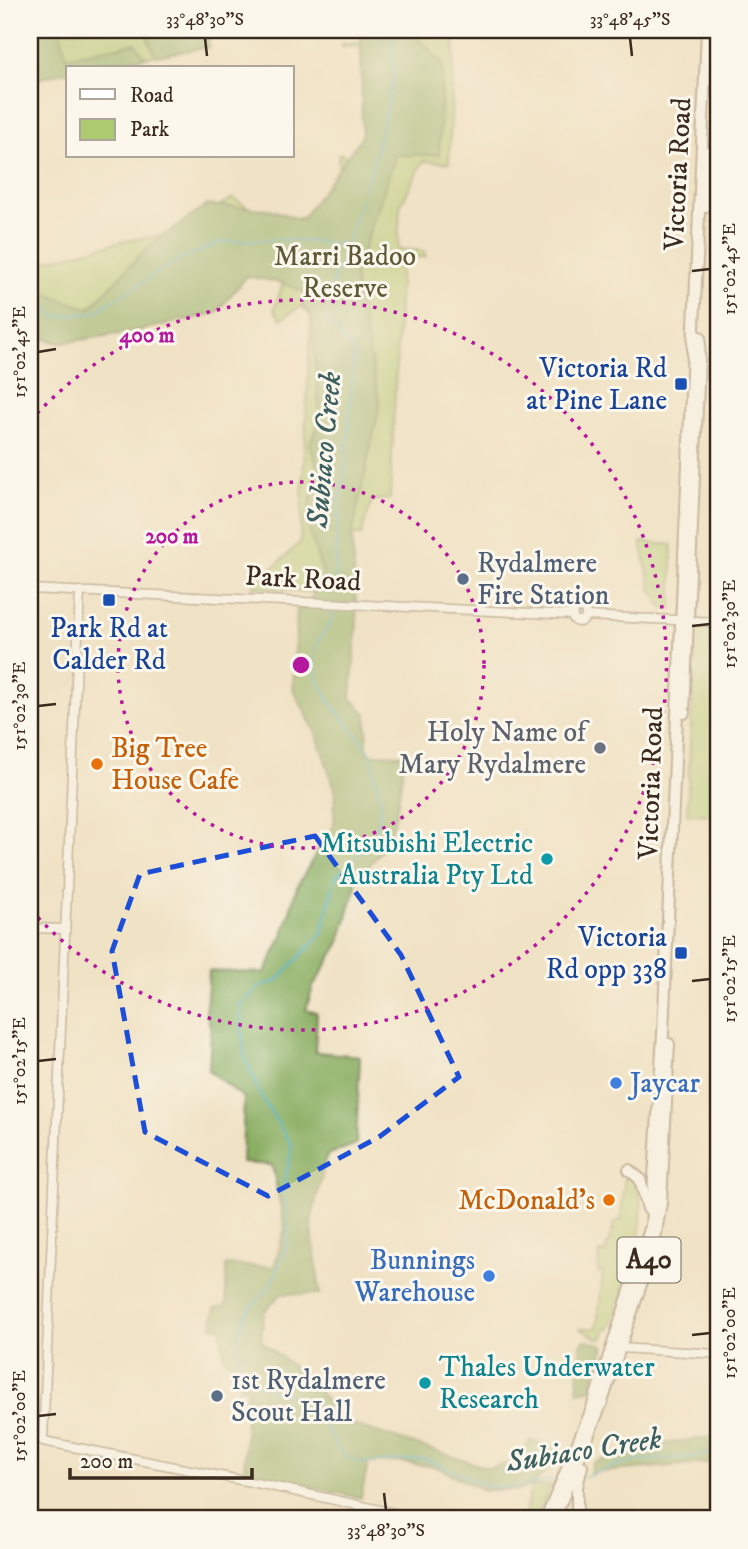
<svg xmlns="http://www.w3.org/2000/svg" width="748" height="1549" viewBox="0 0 748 1549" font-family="'IM FELL DW Pica',serif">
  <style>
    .green { fill: #aeca70; stroke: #747a47; stroke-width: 2 }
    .forest { fill: #8aae62; stroke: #626c40; stroke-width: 2 }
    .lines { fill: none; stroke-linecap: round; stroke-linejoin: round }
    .stream { stroke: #43aec2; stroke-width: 2 }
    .minor-casing { stroke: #968672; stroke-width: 11 }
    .highway-casing { stroke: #968672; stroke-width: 14 }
    .minor { stroke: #fff; stroke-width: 8 }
    .highway { stroke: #fff; stroke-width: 10 }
    .marked { fill: none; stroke: #1d4ed8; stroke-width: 5; stroke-dasharray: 14 9; stroke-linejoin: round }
    .ticks { fill: none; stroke: #3b2a1e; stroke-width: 2.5 }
    .ring { fill: none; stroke: #b5179e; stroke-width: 3.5; stroke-dasharray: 3.5 7 }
    .transit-dot { fill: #1a4fb4; stroke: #fbf7ec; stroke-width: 2.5 }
    .service-dot { fill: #5c6f8a; stroke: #fbf7ec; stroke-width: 2.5 }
    .worship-dot { fill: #6b7280; stroke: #fbf7ec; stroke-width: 2.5 }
    .food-dot { fill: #e8710a; stroke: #fbf7ec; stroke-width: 2.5 }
    .culture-dot { fill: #0f9aa8; stroke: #fbf7ec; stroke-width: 2.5 }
    .shop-dot { fill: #3f7fe0; stroke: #fbf7ec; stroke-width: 2.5 }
    .labels { text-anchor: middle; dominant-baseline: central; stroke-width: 6; stroke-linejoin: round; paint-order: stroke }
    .shield { fill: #fbf7ec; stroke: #75685c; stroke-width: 2 }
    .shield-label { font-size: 26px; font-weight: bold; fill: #3b2a1e }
    .street-label { font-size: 28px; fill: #3b2a1e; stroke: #fbf7ec }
    .park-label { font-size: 28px; fill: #5e5a37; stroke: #fbf7ec }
    .transit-label { font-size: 28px; fill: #164399; stroke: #fbf7ec; text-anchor: end }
    .service-label { font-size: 28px; fill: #4e5e75; stroke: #fbf7ec; text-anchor: start }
    .worship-label { font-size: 28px; fill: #5b616d; stroke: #fbf7ec; text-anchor: end }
    .food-label { font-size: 28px; fill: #c56008; stroke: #fbf7ec; text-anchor: start }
    .culture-label { font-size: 28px; fill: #0d838f; stroke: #fbf7ec; text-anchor: end }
    .shop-label { font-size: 28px; fill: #366cbe; stroke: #fbf7ec; text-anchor: start }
    .water-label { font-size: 30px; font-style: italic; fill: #3e5f60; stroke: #fbf7ec }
    .centre { fill: #b5179e; stroke: #fbf7ec; stroke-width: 3.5 }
    .ring-label { font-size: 21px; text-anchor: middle; font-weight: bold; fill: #b5179e; stroke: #fbf7ec; stroke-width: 6; stroke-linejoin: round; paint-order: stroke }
    .neatline { fill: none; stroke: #3b2a1e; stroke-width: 2.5 }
    .ticks-label { font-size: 18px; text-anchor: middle; fill: #3b2a1e }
  </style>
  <rect width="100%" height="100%" fill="#fbf7ec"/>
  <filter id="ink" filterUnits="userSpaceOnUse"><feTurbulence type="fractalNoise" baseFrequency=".0143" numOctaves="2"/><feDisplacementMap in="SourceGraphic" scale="14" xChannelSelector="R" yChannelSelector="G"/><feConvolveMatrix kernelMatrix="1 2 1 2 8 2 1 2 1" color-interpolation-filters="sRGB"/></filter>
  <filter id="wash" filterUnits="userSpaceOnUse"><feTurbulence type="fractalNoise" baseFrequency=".00686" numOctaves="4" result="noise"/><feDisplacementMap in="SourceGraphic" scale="28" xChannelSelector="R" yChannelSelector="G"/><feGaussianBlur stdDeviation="1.57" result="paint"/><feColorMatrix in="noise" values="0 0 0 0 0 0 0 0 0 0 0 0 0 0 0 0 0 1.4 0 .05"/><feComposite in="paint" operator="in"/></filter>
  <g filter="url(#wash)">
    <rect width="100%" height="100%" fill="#f0e2c5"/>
    <path class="green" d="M30,30H208L209,47L80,68H68V71L30,81Z
      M365,30H455L449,163L423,161L400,206L398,249L424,251L426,257L401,258L390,499L372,500L361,536L352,535L345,595L252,587L300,543L311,316L301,306L281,319L274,310L283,283L247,276L216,313L131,332L60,343L30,335V260L34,264L124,241L176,233L198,217L233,198L265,217L326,219L328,196L339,167L338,155L342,153L353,168L375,117L367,46L342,47V44L366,41Z
      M641,542L672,545V609L663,608L651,588Z
      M699,630L718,631V815L687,814L695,634Z
      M625,1174C665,1197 621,1296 610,1329H605L603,1339H599L579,1328H597L603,1271L598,1273L600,1252L605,1253L615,1223L621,1220Z
      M531,1486H551L535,1519H524Z"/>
    <path class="forest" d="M30,30H60L66,57L135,43L145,57L68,68V71L30,81Z
      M173,30H208L209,47L156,56L147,37Z
      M361,30H410L443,64L439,155H396L354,277L380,404L352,534L357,623L351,698L367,715V754L405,755L397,809L389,842L358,878L340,942L313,987L306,1010L317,1013L315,1052L360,1056L356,1144L327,1155L311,1221L320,1294H281L264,1312L261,1341L312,1382L342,1421L488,1468L512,1463L531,1440L563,1454L531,1486L518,1490H483L437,1467L399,1462L368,1463L361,1498L244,1473L247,1386L240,1387L231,1361L224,1358L221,1328L212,1326L215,1308L226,1306V1265L274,1267L285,1228L272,1165L242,1163L244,1098L209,1071L211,1029L206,1012L209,971L265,973L283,935L297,887L326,836L334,826L335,789L316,733L293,689L297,609L306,608L323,575L306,520L318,470L310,443L320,420L311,316L302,304L308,294L283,283L247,276L216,313L131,332L60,343L30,335V271L41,292L89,309L148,247L207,205L270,209L301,220L362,136Z
      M585,1340L603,1345V1353L590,1390L577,1392L581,1344Z
      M718,1436V1462L590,1473L593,1463C633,1447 675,1442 718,1436Z"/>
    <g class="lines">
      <path class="stream" d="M363,192L375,157L394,78L391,30
        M30,289L54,317L93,313L178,260L221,242L282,239L347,244
        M337,593L336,554L339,504L346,465L354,354L351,348L329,323L333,279L345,251L361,199
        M335,606L331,623L319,639L314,656L317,678L329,701L371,753L381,803L375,837L335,878L322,933L276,982L262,985L240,1005L244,1054L259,1093L292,1146C290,1160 285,1175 284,1189C284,1205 289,1221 288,1237C287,1251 277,1269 272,1282C268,1292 258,1299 251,1307C238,1322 233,1354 243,1373C253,1392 294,1388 313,1407C334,1429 329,1458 364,1463L425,1459L491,1487H515L557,1480
        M583,1477C599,1474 613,1464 630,1462C660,1457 690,1461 718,1451"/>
    </g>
  </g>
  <g filter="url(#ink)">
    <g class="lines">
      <defs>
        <path id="minor" d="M30,589L573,615
          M80,591L43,1441L271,1486L421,1519
          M572 615a7 7 0 1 1 14 0a7 7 0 1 1-14 0Z
          M586,616L718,622
          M30,928L65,929
          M620,1348L718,1354"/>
        <path id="highway" d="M706,206L709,152
          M684,713L700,337
          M629,1170L640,1179L648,1209
          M546,1519L591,1411L651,1226L663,1034L707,30
          M554,1519L602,1402L654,1245L661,1203L669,1044
          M577,1519V1487L582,1466"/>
      </defs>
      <use href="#minor" class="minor-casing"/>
      <use href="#highway" class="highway-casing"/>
      <use href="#minor" class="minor"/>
      <use href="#highway" class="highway"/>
    </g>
  </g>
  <path d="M0 0H748V1549H0ZM315,836L401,955L459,1077L379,1137L268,1196L145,1132L112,951L140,874Z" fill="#f0e2c5" fill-opacity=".55" fill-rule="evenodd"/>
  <path class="marked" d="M315,836L401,955L459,1077L379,1137L268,1196L145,1132L112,951L140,874Z"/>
  <path class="ticks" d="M205,38L207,56M630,38L632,56M692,271L710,269M38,352L56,349M692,626L710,624M38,706L56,704M692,981L710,979M38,1061L56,1059M692,1335L710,1333M38,1416L56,1414M384,1493L386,1510"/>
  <g class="ring">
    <circle cx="301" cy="665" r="183"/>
    <path d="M30 421A365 365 0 1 1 30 909"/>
  </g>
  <g class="transit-dot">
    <rect x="674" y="377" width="14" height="14" rx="3.5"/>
    <rect x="102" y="593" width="14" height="14" rx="3.5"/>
    <rect x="674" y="946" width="14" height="14" rx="3.5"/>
  </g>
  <g class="service-dot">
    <circle cx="463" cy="579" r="7"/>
    <circle cx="217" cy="1396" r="7"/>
  </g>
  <circle class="worship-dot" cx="600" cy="748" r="7"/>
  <g class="food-dot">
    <circle cx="97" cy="764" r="7"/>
    <circle cx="609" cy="1200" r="7"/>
  </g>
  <g class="culture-dot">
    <circle cx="547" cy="859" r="7"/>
    <circle cx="425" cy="1383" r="7"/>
  </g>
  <g class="shop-dot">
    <circle cx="616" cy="1083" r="7"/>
    <circle cx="489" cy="1276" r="7"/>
  </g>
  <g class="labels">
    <rect class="shield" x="617.5" y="1237.5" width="63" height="45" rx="5"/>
    <g class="shield-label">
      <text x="649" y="1260">A40</text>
    </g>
    <g class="street-label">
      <text transform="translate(678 174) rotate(-87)">Victoria Road</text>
      <text transform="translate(303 579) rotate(3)">Park Road</text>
      <text transform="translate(651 783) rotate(-88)">Victoria Road</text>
    </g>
    <g class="park-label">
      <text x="345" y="256">Marri Badoo<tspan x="345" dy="32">Reserve</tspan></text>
    </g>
    <g class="transit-label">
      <text x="667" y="368">Victoria Rd<tspan x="667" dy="32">at Pine Lane</tspan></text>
      <text x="109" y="628" text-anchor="middle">Park Rd at<tspan x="109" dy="32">Calder Rd</tspan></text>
      <text x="667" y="937">Victoria<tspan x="667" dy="32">Rd opp 338</tspan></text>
    </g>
    <g class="service-label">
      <text x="477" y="563">Rydalmere<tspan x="477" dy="32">Fire Station</tspan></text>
      <text x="231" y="1380">1st Rydalmere<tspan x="231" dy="32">Scout Hall</tspan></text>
    </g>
    <g class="worship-label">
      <text x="586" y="732">Holy Name of<tspan x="586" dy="32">Mary Rydalmere</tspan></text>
    </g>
    <g class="food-label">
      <text x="111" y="748">Big Tree<tspan x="111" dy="32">House Cafe</tspan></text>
      <text x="595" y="1200" text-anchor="end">McDonald's</text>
    </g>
    <g class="culture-label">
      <text x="533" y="843">Mitsubishi Electric<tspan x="533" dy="32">Australia Pty Ltd</tspan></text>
      <text x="439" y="1367" text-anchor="start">Thales Underwater<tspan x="439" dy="32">Research</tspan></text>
    </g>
    <g class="shop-label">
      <text x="630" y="1083">Jaycar</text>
      <text x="475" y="1260" text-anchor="end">Bunnings<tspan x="475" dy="32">Warehouse</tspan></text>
    </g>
    <g class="water-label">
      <text transform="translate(325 450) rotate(-85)">Subiaco Creek</text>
      <text transform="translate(584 1451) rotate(-9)">Subiaco Creek</text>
    </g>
  </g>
  <circle cx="301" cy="665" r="10" class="centre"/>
  <g class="ring-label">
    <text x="147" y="342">400 m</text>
    <text x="172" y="543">200 m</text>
  </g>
  <rect width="748" height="1549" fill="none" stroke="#fbf7ec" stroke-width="77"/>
  <rect x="66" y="66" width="228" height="91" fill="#fbf7ec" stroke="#aea59a" stroke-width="2"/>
  <rect x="80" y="89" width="35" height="10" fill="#ffffff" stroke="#aea59a" stroke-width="2"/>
  <text x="130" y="102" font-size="21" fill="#3b2a1e">Road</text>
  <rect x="80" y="119" width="35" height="21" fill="#aeca70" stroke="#aea59a" stroke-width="2"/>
  <text x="130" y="136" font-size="21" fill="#3b2a1e">Park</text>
  <path d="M70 1468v10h182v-10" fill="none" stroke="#3b2a1e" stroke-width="3.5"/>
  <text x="80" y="1468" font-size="21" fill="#3b2a1e" stroke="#fbf7ec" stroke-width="5" paint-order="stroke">200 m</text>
  <rect x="38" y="38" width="672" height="1472" class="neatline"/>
  <g class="ticks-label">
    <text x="205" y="25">33°48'30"S</text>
    <text x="630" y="25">33°48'45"S</text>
    <text transform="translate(729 269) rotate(-90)" y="6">151°02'45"E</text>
    <text transform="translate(19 352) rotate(-90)" y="6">151°02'45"E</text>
    <text transform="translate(729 624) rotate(-90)" y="6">151°02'30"E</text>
    <text transform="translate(19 706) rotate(-90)" y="6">151°02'30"E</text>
    <text transform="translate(729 979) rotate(-90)" y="6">151°02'15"E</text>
    <text transform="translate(19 1061) rotate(-90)" y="6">151°02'15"E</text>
    <text transform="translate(729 1333) rotate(-90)" y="6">151°02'00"E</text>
    <text transform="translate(19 1416) rotate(-90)" y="6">151°02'00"E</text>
    <text x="386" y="1536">33°48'30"S</text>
  </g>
</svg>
